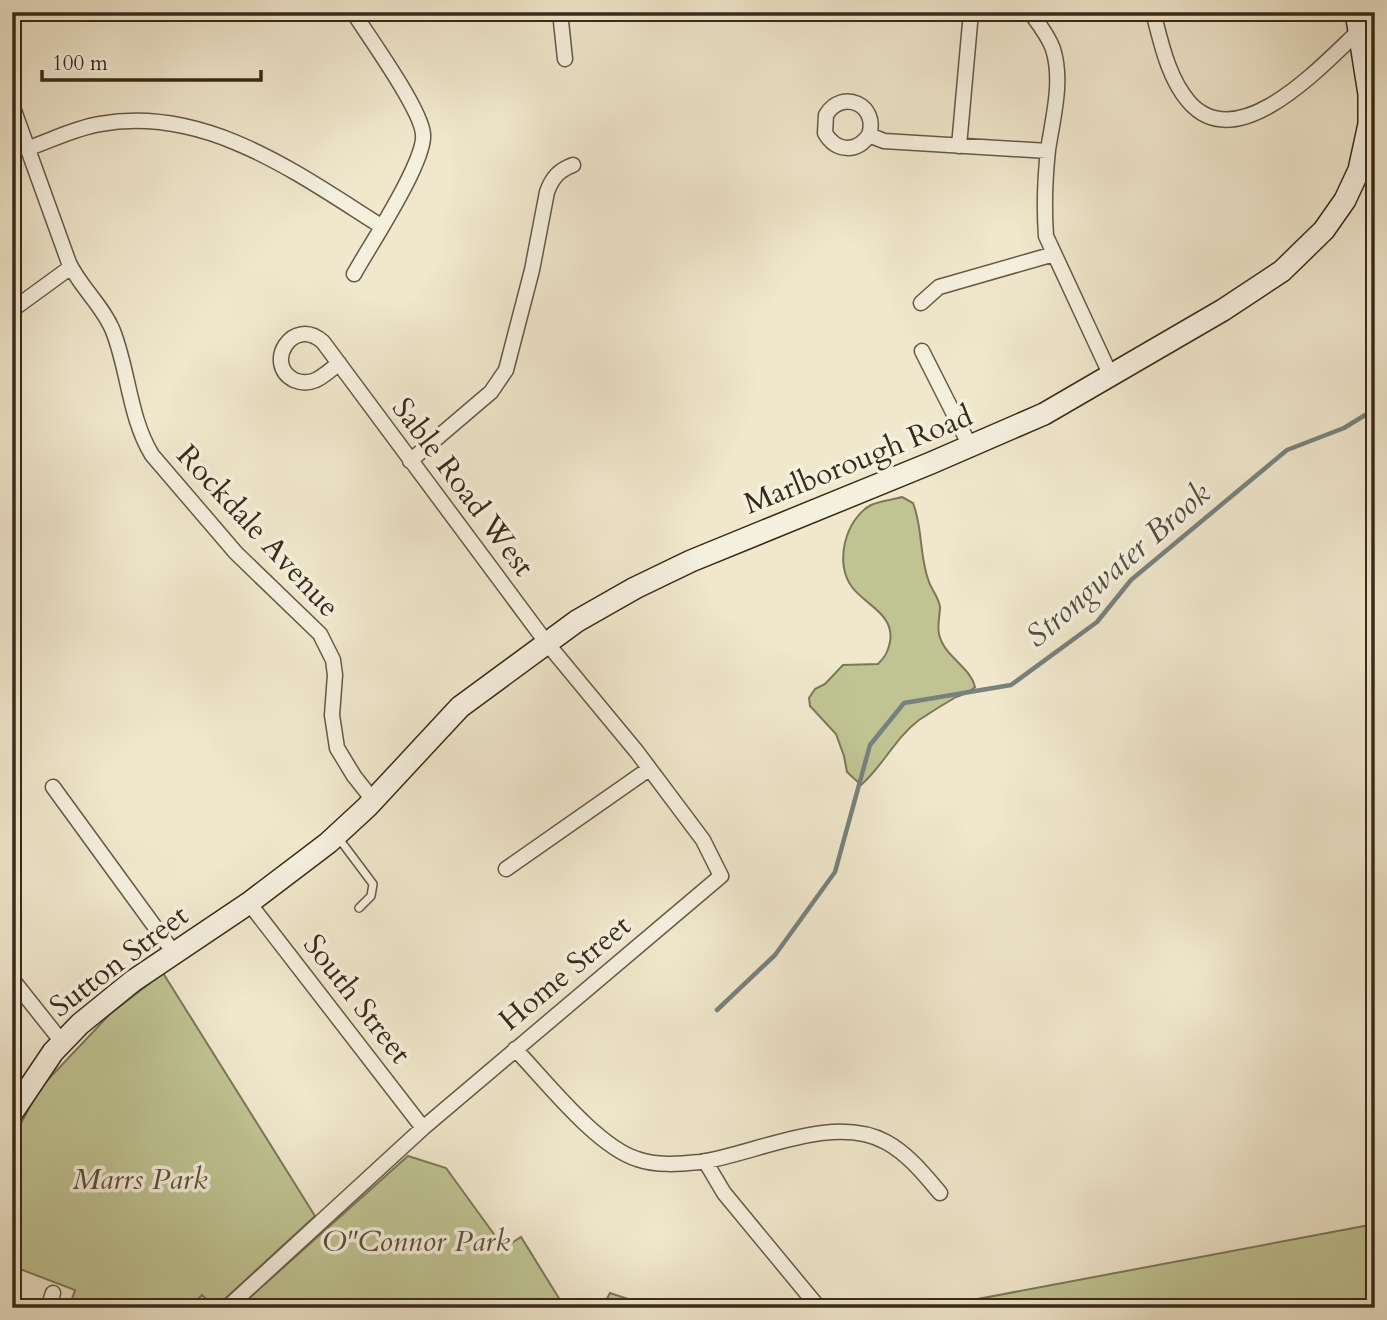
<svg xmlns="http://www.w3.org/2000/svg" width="1387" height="1320" viewBox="0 0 1387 1320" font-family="Cardo,serif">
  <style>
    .green { fill: #c0c493; stroke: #7c7756; stroke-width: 2 }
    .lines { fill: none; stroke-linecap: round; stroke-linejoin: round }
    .stream { stroke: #76827e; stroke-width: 4.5 }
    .lane-casing { stroke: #665945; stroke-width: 10 }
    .street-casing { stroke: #665945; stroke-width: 17 }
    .secondary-casing { stroke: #382a18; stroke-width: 24 }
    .lane { stroke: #f5efde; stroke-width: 7 }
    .street { stroke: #f5efde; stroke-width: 14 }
    .secondary { stroke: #f5efde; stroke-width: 21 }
    .labels { text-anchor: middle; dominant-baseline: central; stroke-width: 7; stroke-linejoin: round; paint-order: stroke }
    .street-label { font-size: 30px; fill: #382a18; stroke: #f5efde }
    .park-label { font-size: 30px; font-style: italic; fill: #5a5037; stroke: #f5efde }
    .water-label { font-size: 32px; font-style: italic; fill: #524f42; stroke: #f5efde }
  </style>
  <rect width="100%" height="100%" fill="#f0e7cc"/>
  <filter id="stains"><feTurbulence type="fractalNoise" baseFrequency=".00286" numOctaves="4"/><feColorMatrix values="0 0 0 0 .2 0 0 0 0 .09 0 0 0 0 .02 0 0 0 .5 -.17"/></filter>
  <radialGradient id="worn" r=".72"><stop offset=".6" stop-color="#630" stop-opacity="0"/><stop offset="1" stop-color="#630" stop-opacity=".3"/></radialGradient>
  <path class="green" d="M902,497L913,503C923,528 919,556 929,582C932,590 939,598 940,607C940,615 937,625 939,634C944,657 970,666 975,687C970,693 963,694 956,697C944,704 931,712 919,720C895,738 883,766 861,785L847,772L844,756L836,734L810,706L809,698L815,689L825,684L843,665L878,664C885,657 888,652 890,642C895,614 865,605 852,587C834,564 845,519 871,505C879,501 892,500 902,497Z
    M163,973L315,1216L215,1308L202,1295L189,1308H69L75,1290L12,1266V1140L40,1088L110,1014Z
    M408,1156L446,1168L504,1248L521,1237L565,1308H238Z
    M1375,1224V1308H930Z
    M610,1293L637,1302L675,1299L682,1308H602Z"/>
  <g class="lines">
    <path class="stream" d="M717,1010L775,955L835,872L870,745L904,703L1011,685L1097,622L1131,580L1287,450L1344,428L1375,409"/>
    <defs>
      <path id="lane" d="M337,836L373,884L371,896L359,908"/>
      <path id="street" d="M353,12C369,37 421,109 423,134C426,161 369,247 354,274
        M560,12L565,59
        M1030,12C1038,23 1048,35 1053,49C1063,81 1053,117 1048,150C1045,178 1044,208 1046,236L1111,376
        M1153,12C1161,42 1168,78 1189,102C1239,159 1325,62 1360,30
        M12,19L21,12
        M12,105L69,263C81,288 103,306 113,331C129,372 129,417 152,455L236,553L320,634L333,660L335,675L332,715L337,748L354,776L373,800
        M869,135C857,153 836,152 825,133L826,115C842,88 879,105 869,135L884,141L1048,151
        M959,146L971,12
        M29,148C52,140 75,128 100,124C205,105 297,173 381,226
        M921,303L939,287L1054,254
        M12,310L71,267
        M922,351L970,446
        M410,461L491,392L506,370L532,270L547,192C552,178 559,170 573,165
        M53,787L174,953
        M506,869L649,769
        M249,903L423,1128
        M12,979L62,1042
        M515,1049C545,1080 596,1146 637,1159C656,1166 680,1164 700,1162C756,1154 832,1113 886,1142C908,1154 924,1174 940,1193
        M705,1161L724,1193L819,1308
        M48,1308L53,1293
        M227,1308L423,1128L721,876L703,840L637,752L546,642L323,342C293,315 263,364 294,380C301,383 309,383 316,380C324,376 332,369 339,363"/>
      <path id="secondary" d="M12,1113L53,1052L80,1024L133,981L249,903L328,843L367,807L460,707L577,621L635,588L691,561L931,463L1044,414L1223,310L1282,271L1324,230L1345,200L1359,170L1369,124V94L1356,12"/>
    </defs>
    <use href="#lane" class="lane-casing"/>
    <use href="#street" class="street-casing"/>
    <use href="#secondary" class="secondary-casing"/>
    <use href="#lane" class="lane"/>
    <use href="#street" class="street"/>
    <use href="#secondary" class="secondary"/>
  </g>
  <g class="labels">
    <g class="street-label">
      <text transform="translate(858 460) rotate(-22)">Marlborough Road</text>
      <text transform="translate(463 487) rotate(53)">Sable Road West</text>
      <text transform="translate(258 531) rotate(47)">Rockdale Avenue</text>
      <text transform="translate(119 961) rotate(-37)">Sutton Street</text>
      <text transform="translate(565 973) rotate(-40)">Home Street</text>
      <text transform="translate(357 999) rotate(52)">South Street</text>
    </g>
    <g class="park-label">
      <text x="140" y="1179">Marrs Park</text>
      <text x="416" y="1241">O"Connor Park</text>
    </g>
    <g class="water-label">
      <text transform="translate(1118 565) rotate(-41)">Strongwater Brook</text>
    </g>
  </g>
  <rect width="1387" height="1320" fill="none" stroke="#f0e7cc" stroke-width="42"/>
  <rect x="14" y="14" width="1359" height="1292" fill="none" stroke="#382a18" stroke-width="3.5"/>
  <rect x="21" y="21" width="1345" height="1278" fill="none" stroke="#382a18" stroke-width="2"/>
  <path d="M42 70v10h219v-10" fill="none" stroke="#382a18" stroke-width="3.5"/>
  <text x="52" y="70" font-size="21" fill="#382a18" stroke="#f5efde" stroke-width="5" paint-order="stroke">100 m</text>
  <rect width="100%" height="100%" filter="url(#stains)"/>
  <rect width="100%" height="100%" fill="url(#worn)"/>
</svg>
